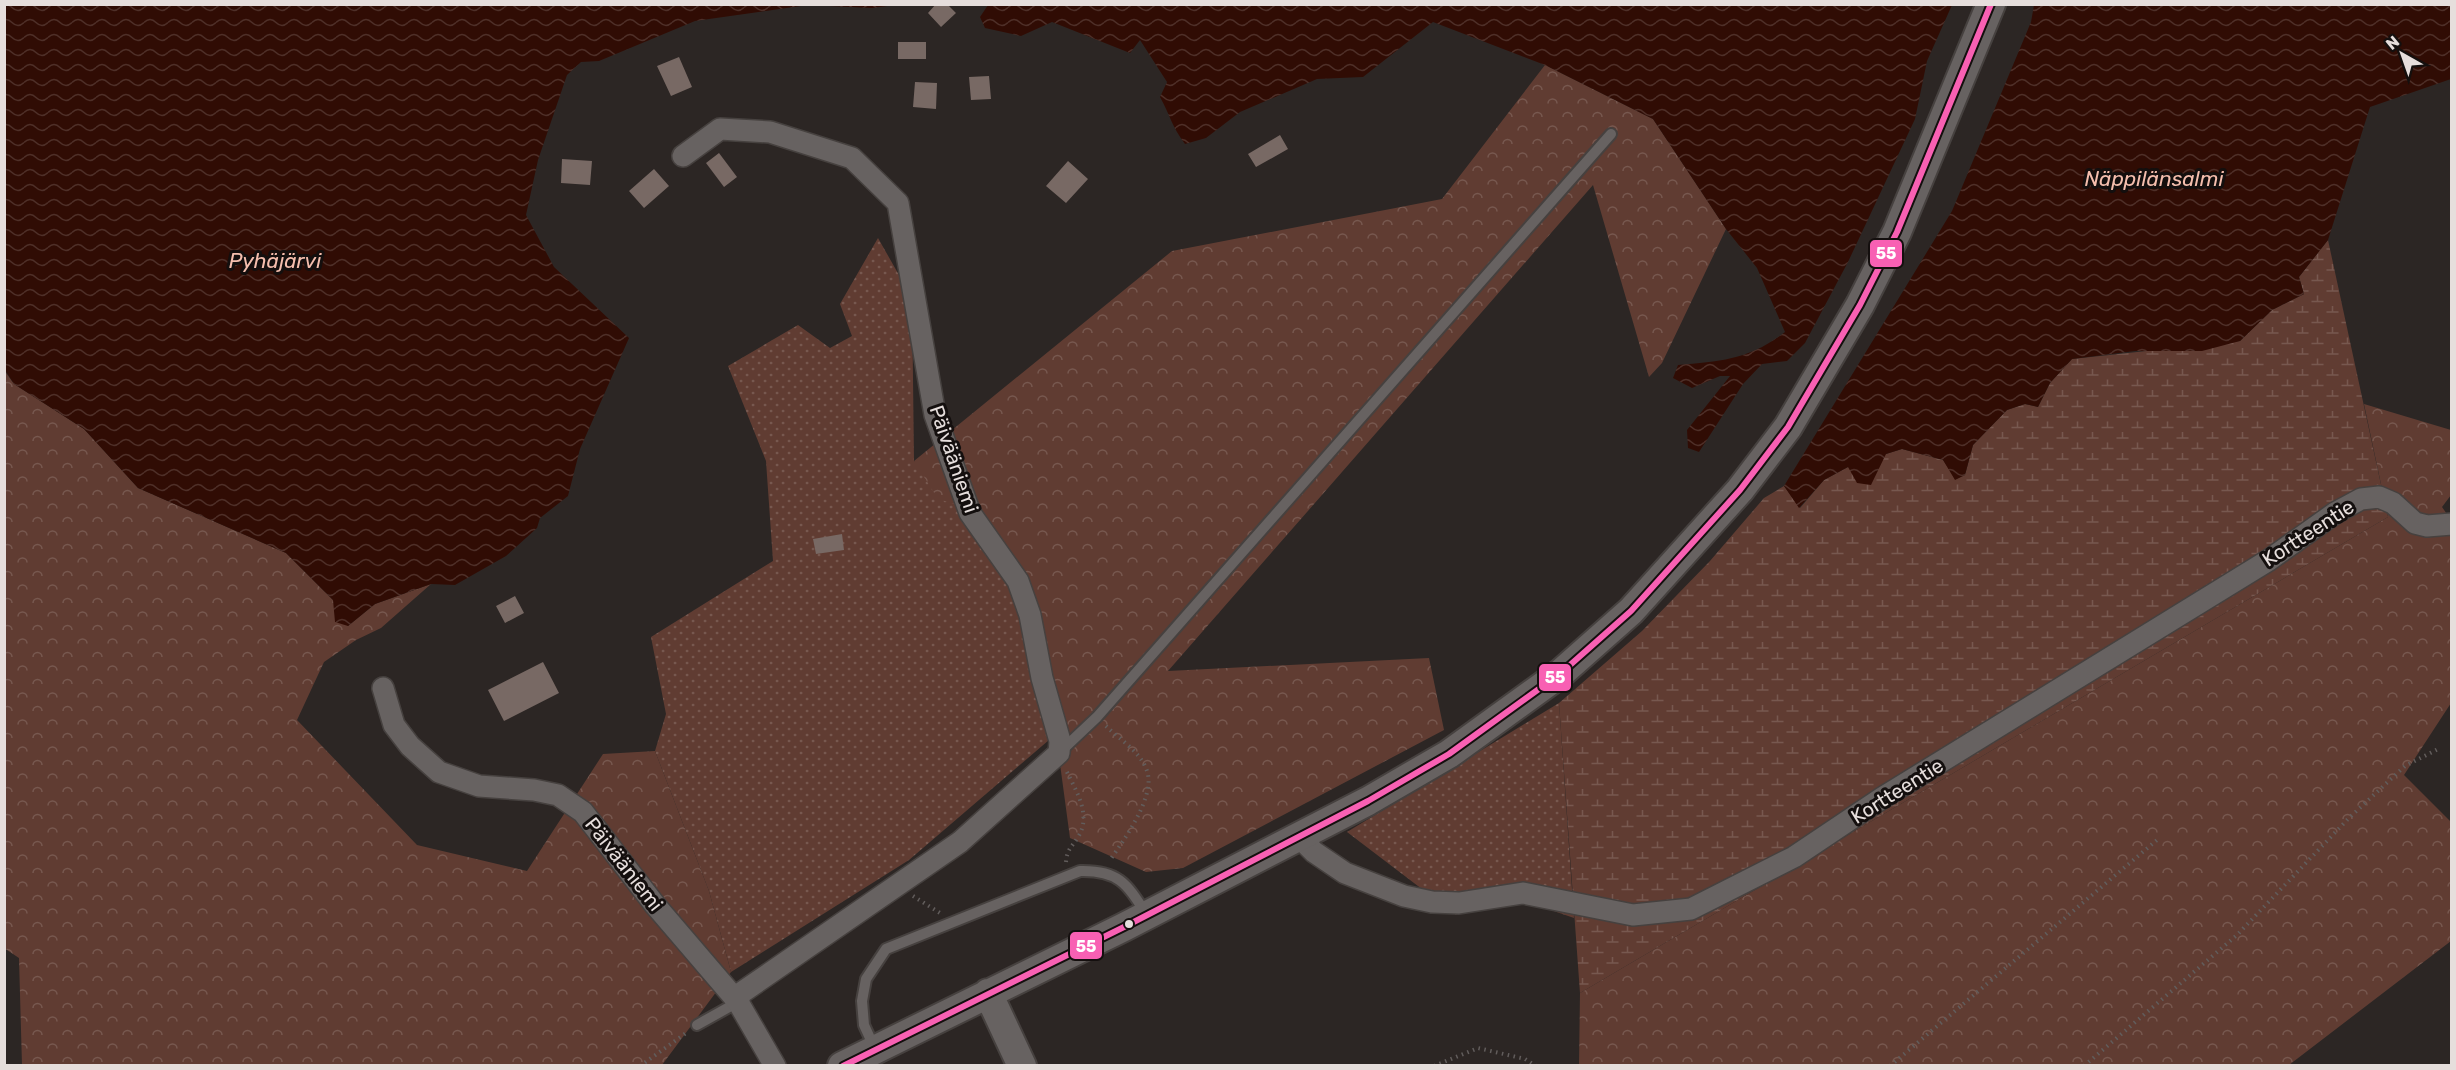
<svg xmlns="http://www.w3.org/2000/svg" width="2456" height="1070" viewBox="0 0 2456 1070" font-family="Rubik,sans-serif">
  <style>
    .grass { fill: url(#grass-dots) }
    .forest { fill: url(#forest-crowns) }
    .wetland { fill: url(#wetland-marsh) }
    .water { fill: url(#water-waves) }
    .building { fill: #786964 }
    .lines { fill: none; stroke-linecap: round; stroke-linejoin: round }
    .lane-casing { stroke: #46413f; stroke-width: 14 }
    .street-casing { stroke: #46413f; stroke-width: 24 }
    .secondary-casing { stroke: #46413f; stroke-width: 32 }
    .path { stroke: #625d5c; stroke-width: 4; stroke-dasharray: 1.5 4.5; stroke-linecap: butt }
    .lane { stroke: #676261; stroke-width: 10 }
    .street { stroke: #676261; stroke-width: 21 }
    .secondary { stroke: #676261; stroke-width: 28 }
    .bus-1-casing { stroke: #140f0e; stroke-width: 10 }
    .bus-1 { stroke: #f860b3; stroke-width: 6 }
    .bus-dot { fill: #e6dedc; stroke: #140f0e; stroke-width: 2 }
    .labels { text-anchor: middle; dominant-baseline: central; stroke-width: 6; stroke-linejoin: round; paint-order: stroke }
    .street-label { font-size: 20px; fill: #e6dedc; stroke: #140f0e }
    .water-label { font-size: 21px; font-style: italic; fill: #f5bead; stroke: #140f0e }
    .line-badge { stroke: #140f0e; stroke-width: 2 }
    .badge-label { font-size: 16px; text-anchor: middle; font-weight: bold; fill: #fff }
  </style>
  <defs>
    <pattern id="grass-dots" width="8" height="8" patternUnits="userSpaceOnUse" patternTransform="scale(1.5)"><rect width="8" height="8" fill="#603c32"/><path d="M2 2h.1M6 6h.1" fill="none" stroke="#77584f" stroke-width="1.8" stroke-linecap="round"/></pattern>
    <pattern id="forest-crowns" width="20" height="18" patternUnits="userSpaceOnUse" patternTransform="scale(1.5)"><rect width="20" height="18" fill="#603c32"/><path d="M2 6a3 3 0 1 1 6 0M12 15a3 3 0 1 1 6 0" fill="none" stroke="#77584f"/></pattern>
    <pattern id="wetland-marsh" width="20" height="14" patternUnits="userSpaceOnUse" patternTransform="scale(1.5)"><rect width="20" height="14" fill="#603c32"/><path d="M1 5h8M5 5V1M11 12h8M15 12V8" fill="none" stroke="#77584f"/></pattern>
    <pattern id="water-waves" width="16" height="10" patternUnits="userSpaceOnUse" patternTransform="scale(1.5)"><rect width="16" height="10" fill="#300c04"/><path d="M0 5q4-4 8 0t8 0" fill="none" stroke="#4e2f28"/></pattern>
  </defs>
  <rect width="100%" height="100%" fill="#2c2624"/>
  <path class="grass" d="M878,238L912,298L914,461L978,511L1024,580L1056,734L909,860L731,972L709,891L655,751L666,714L651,637L773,561L766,461L728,366L798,325L830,348L852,336L840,304Z
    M1559,703L1574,918L1507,895L1456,915L1347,832Z"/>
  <path class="forest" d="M1545,65L1653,119L1726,229L1662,363L1649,377L1593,185L1168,671L1429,658L1444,730L1183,868L1146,872L1070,838L1041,623L978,511L938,499L914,461L1172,251L1442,199Z
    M4,370L14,384L84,429L138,488L286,553L333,600L348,626L375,604L431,584L381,628L356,640L324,662L297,720L417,845L527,871L603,754L655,751L709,891L731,972L662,1065H22L19,958L4,948Z
    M2364,404L2451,430V495L2442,507L2451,520V703L2404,775L2451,822V941L2289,1065L1579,1066L1580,993L2388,517Z"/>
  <path class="wetland" d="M2328,240L2388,517L1580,993L1559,703L1642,631L1710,561L1764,498L1784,486L1800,508L1824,480L1848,467L1886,454L1902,449L1943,460L1956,479L1965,475L1973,445L2007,410L2025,404L2038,407L2050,383L2072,359L2240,341L2272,310L2304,294L2299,277Z"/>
  <path class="water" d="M4,5L5,4L895,5L872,8L808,5L695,21L599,61L581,62L567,75L538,160L526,215L554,267L629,338L580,449L568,496L540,518L537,528L506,556L455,585L431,584L375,604L348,626L335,622L333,600L286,553L138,488L84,429L14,384L5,370Z
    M988,5V4L1952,5L1927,61L1915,119L1848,262L1805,343L1787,361L1762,364L1743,384L1699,452L1688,448L1687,430L1730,376H1720L1692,388L1673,378L1678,365C1721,361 1749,360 1785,332L1757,268L1726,229L1653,119L1545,65L1433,22L1363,77L1317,79L1240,112L1206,138L1185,144C1172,127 1170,115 1160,97L1167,82L1140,40L1130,53L1052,22L1021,36L985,28L980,17Z
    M2034,5H2451V79L2370,107L2328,240L2299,277L2304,294L2272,310L2240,341L2202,351H2135L2072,359L2050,383L2038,407L2025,404L2007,410L1973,445L1965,475L1955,480L1943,460L1902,449L1886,454L1871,485L1857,483L1848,467L1824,480L1799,508L1784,486L1952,211L2031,22Z"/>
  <path class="building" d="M936,4H947L956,13L941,27L928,13Z
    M898,42H926V59H898Z
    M679,57L692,87L671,96L657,66Z
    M989,76L991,99L971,100L969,77Z
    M915,82L937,83L936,109L913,107Z
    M1280,135L1288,149L1256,167L1248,154Z
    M719,153L737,177L724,187L706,163Z
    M562,159L592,161L590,185L561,183Z
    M1068,161L1088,179L1066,203L1046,186Z
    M654,169L669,186L644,208L629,191Z
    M842,534L844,550L816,554L813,539Z
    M515,596L524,613L505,623L496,606Z
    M543,662L559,693L504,721L488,690Z"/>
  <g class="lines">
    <defs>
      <path id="lane" d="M1061,751L1097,717L1611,134
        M697,1025L738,1002
        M875,1049L864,1025L862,1001L866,979L886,949L1080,871C1119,870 1127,884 1147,915"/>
      <path id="street" d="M683,156L720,129L770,132L852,158L898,203L935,415L970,513L1018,581L1030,615L1042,678L1060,741L1059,753L960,842L741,993L738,1002L775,1066
        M383,688L394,725L410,746L439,772L479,786L534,790L558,795L583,812L655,905L738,1002
        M1300,838L1314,852L1345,873L1404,896L1432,902L1459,903L1523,893L1633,915L1691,909L1794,857L1882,798L2269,560L2335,513L2361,499L2379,497L2393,503L2415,523L2427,526L2452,524"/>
      <path id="secondary" d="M988,993L1022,1066
        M842,1066L1124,927L1368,801L1449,754L1561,673L1631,611L1740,490L1788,427L1860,305L1897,232L1991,4"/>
    </defs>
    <use href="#lane" class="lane-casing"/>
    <use href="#street" class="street-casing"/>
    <use href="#secondary" class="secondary-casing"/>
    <path class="path" d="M1106,726C1119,739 1141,752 1147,771C1156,796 1124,840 1110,860
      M1066,862C1067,849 1072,847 1078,837C1092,815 1076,791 1066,770
      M913,896L940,913
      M640,1066L686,1033
      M1434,1066L1478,1048L1525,1059L1536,1066
      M1890,1066L2157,840
      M2084,1066L2237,935L2349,818L2405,766L2440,748"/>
    <use href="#lane" class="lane"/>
    <use href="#street" class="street"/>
    <use href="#secondary" class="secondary"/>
    <defs>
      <path id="bus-1" d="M843,1066L1124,927L1368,801L1449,754L1561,673L1631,611L1740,490L1788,427L1860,305L1897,232L1991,4"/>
    </defs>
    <use href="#bus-1" class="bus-1-casing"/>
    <use href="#bus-1" class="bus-1"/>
  </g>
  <circle class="bus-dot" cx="1129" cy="924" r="5"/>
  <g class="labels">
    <g class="street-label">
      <text transform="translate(954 459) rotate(71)">Päivääniemi</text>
      <text transform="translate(2308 533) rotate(-33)">Kortteentie</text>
      <text transform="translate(1897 791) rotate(-32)">Kortteentie</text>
      <text transform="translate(624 864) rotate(52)">Päivääniemi</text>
    </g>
    <g class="water-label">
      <text x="2154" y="178">Näppilänsalmi</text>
      <text x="275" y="260">Pyhäjärvi</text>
    </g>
  </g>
  <g class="line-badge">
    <rect x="1869" y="239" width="34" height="29" rx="6" fill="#f860b3"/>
    <rect x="1538" y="663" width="34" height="29" rx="6" fill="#f860b3"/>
    <rect x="1069" y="931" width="34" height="29" rx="6" fill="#f860b3"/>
  </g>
  <g class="badge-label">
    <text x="1886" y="259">55</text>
    <text x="1555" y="683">55</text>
    <text x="1086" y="952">55</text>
  </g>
  <rect width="2456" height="1070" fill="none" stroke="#e6dedc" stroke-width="12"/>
  <g transform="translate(2402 54) rotate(320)" stroke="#140f0e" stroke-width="4.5" paint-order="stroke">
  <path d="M0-4.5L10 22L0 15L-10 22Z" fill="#e6dedc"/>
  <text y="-9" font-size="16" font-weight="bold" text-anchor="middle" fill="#e6dedc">N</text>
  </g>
</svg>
